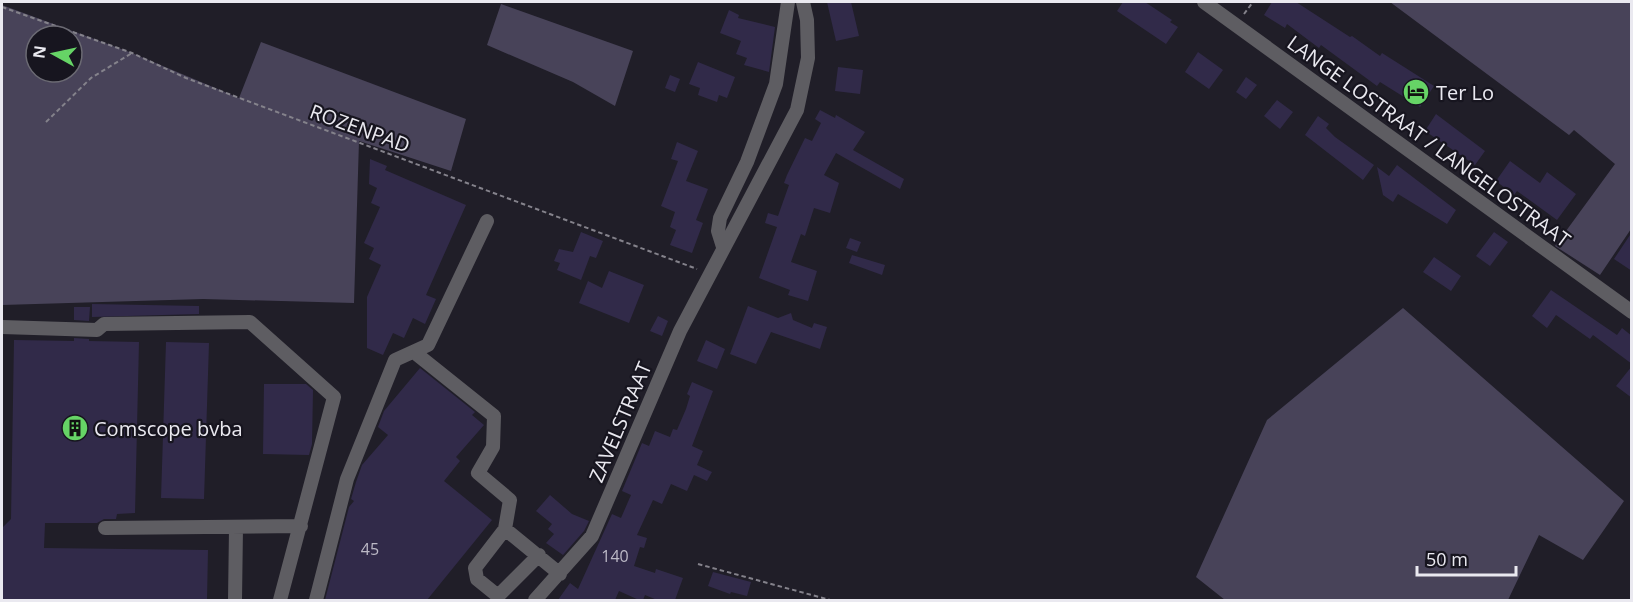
<svg xmlns="http://www.w3.org/2000/svg" width="1633" height="602" viewBox="0 0 1633 602" font-family="'Open Sans',sans-serif">
  <style>
    .green { fill: #484359; fill-rule: evenodd }
    .building { fill: #312a49 }
    .lines { fill: none; stroke-linecap: round; stroke-linejoin: round }
    .path { stroke: #84828b; stroke-width: 2; stroke-dasharray: 4.5 3; stroke-linecap: butt }
    .minor { stroke: #5e5d62; stroke-width: 14 }
    .labels { text-anchor: middle; dominant-baseline: central; stroke-width: 4.5; stroke-linejoin: round; paint-order: stroke }
    .number-label { font-size: 16px; fill: #bcb9c6 }
    .poi-label { font-size: 20px; fill: #eae9f0; stroke: #17151f; text-anchor: start }
    .street-label { font-size: 20px; fill: #eae9f0; stroke: #17151f }
  </style>
  <rect width="100%" height="100%" fill="#201e28"/>
  <path class="green" d="M1390,2H1631V229L1600,275L1555,246L1615,164L1574,130L1569,135Z
    M501,4L633,51L615,106L573,82L487,45Z
    M2,5L132,53L239,98L261,42L466,119L451,171L359,141L354,303L203,299L2,305ZM36,36H72V72H36Z
    M1403,308L1624,501L1583,560L1539,535L1508,600H1225L1196,577L1267,420Z"/>
  <path class="building" d="M827,2H851L859,36L836,41Z
    M1123,2H1145L1172,20L1170,22L1178,27L1166,44L1117,11Z
    M1272,2H1296L1350,37L1352,36L1380,56L1382,53L1434,86L1420,107L1380,82L1377,86L1321,45L1319,48L1287,24L1285,28L1264,15Z
    M729,10L739,15L738,18L775,27L769,72L744,65L747,58L736,54L741,41L720,33Z
    M1198,52L1223,70L1209,89L1185,72Z
    M698,62L735,77L727,98L719,95L717,102L698,95L700,88L689,84Z
    M838,67L863,70L860,94L835,91Z
    M670,75L680,79L675,92L665,88Z
    M1246,77L1257,85L1246,99L1236,92Z
    M1277,100L1293,112L1280,129L1264,116Z
    M820,110L835,118L836,115L865,132L853,150L904,179L900,189L836,153L824,175L839,183L830,213L814,208L805,236L801,234L791,262L817,271L808,301L788,295L790,290L759,278L777,227L765,223L768,213L778,216L789,185L784,183L787,175L805,138L812,141L821,123L815,119Z
    M1436,114L1485,151L1475,165L1425,131Z
    M1318,116L1329,124L1326,128L1335,137L1374,165L1363,180L1305,135Z
    M677,142L698,151L686,181L708,189L696,220L703,223L692,253L670,245L676,230L670,227L675,212L661,206L678,161L671,159Z
    M370,159L387,166L385,170L466,205L426,295L436,299L425,324L413,318L404,338L393,333L383,355L367,348V297L381,265L369,259L374,248L364,243L380,207L371,203L377,188L369,184Z
    M1510,161L1540,183L1547,172L1576,194L1557,220L1517,191L1514,195L1496,181Z
    M1397,165L1456,210L1447,224L1398,194L1393,202L1383,195L1377,167L1389,176Z
    M581,232L603,241L596,258L590,256L581,280L557,270L560,263L554,261L559,249L573,252Z
    M1494,232L1508,242L1490,266L1476,256Z
    M1632,232V271L1614,259Z
    M850,238L861,242L857,252L846,248Z
    M852,255L885,265L882,275L849,263Z
    M1434,257L1461,276L1451,291L1423,272Z
    M609,271L644,285L629,323L579,303L588,281L602,288Z
    M1551,290L1617,335L1622,328L1632,336V364L1593,335L1590,339L1556,315L1547,328L1532,316Z
    M92,304L199,306V314L92,317Z
    M748,306L778,318L791,313L793,320L812,328L814,323L827,327L820,349L771,332L756,364L730,354Z
    M74,307H90L89,321L74,320Z
    M658,316L668,321L662,336L650,331Z
    M74,338L89,339V341L139,342L135,513L117,514L116,519H104L97,523H45L44,548L208,550L207,600H2V528L11,519L14,340L74,341Z
    M706,340L725,349L717,369L697,361Z
    M166,342L209,343L204,499L161,498Z
    M1632,366V398L1616,386Z
    M420,368L475,412L472,415L484,425L456,457L460,461L444,481L492,520L427,600H325L349,507L354,501L351,499L356,482L362,465L388,435L378,427L384,411Z
    M692,382L713,391L692,446L703,451L697,465L712,472L707,481L694,475L687,491L671,484L662,504L653,500L637,535L647,538L644,548L640,547L634,566L655,573L656,569L683,578L675,600H657L645,595L643,600H639L619,591L615,600H558L570,583L578,589L612,514L621,518L631,495L622,491L642,443L649,446L655,431L670,437L673,429L677,430L686,409L690,396L687,394Z
    M264,384H306L313,390L312,444L309,455L263,454Z
    M550,495L572,514L589,521L584,531L563,555L546,543L554,534L548,529L552,524L536,511Z
    M713,572L751,582L747,596L731,592L730,594L708,586Z"/>
  <g class="lines">
    <path class="path" d="M2,7L132,53L186,78L697,269
      M1244,14L1253,2
      M46,122L91,78L132,53
      M698,564L830,600"/>
    <path class="minor" d="M1204,2L1632,312
      M723,247L718,231L720,218L747,162L776,84L788,2
      M2,327L97,330L104,324L250,322L334,397L280,600
      M414,352L494,416L493,447L478,473L510,500L505,529L560,574
      M105,528L301,526
      M505,529L475,568L477,579L498,596L539,555
      M235,600L236,528
      M316,600L347,479L395,360L428,345L487,221
      M535,600L592,536L680,331L797,110L808,58L807,20L803,2"/>
  </g>
  <defs>
    <symbol id="hotel-disc" viewBox="-11 -11 22 22"><circle r="9.5" fill="#66d466" stroke="#17151f"/><path d="M-6-4.5h1.5V1H6V5H4.5V3h-9V5H-6ZM-4 0a1.8 1.8 0 1 1 3.6 0ZM.5 0V-2.5h3Q6-2.5 6 0Z" fill="#111"/></symbol>
    <symbol id="building-disc" viewBox="-11 -11 22 22"><circle r="9.5" fill="#66d466" stroke="#17151f"/><path d="M-4-6H4V6H1V3H-1V6H-4ZM-2.5-4.3h1.7v1.8h-1.7ZM.8-4.3h1.7v1.8H.8ZM-2.5-1h1.7V.8h-1.7ZM.8-1h1.7V.8H.8Z" fill="#111"/></symbol>
  </defs>
  <g fill-rule="evenodd">
    <use href="#hotel-disc" x="1401" y="77" width="30" height="30"/>
    <use href="#building-disc" x="60" y="413" width="30" height="30"/>
  </g>
  <g class="labels">
    <g class="number-label">
      <text x="370" y="549">45</text>
      <text x="615" y="556">140</text>
    </g>
    <g class="poi-label">
      <text x="1436" y="92">Ter Lo</text>
      <text x="94" y="428">Comscope bvba</text>
    </g>
    <g class="street-label">
      <text transform="translate(360 128) rotate(20)">ROZENPAD</text>
      <text transform="translate(1429 141) rotate(36)">LANGE LOSTRAAT / LANGELOSTRAAT</text>
      <text transform="translate(620 422) rotate(-67)">ZAVELSTRAAT</text>
    </g>
  </g>
  <rect width="1633" height="602" fill="none" stroke="#eae9f0" stroke-width="6"/>
  <g transform="translate(54 54) rotate(278)"><circle r="28" fill="#17151f" stroke="#6b6a73" stroke-width="1.5"/>
  <path d="M0-4.5L10 22L0 15L-10 22Z" fill="#66d466"/>
  <text y="-9" font-size="16" font-weight="bold" text-anchor="middle" fill="#eae9f0">N</text>
  </g>
  <path d="M1417 566v9h99v-9" fill="none" stroke="#eae9f0" stroke-width="3"/>
  <text x="1426" y="566" font-size="18" fill="#eae9f0" stroke="#17151f" stroke-width="4.5" paint-order="stroke">50 m</text>
</svg>
